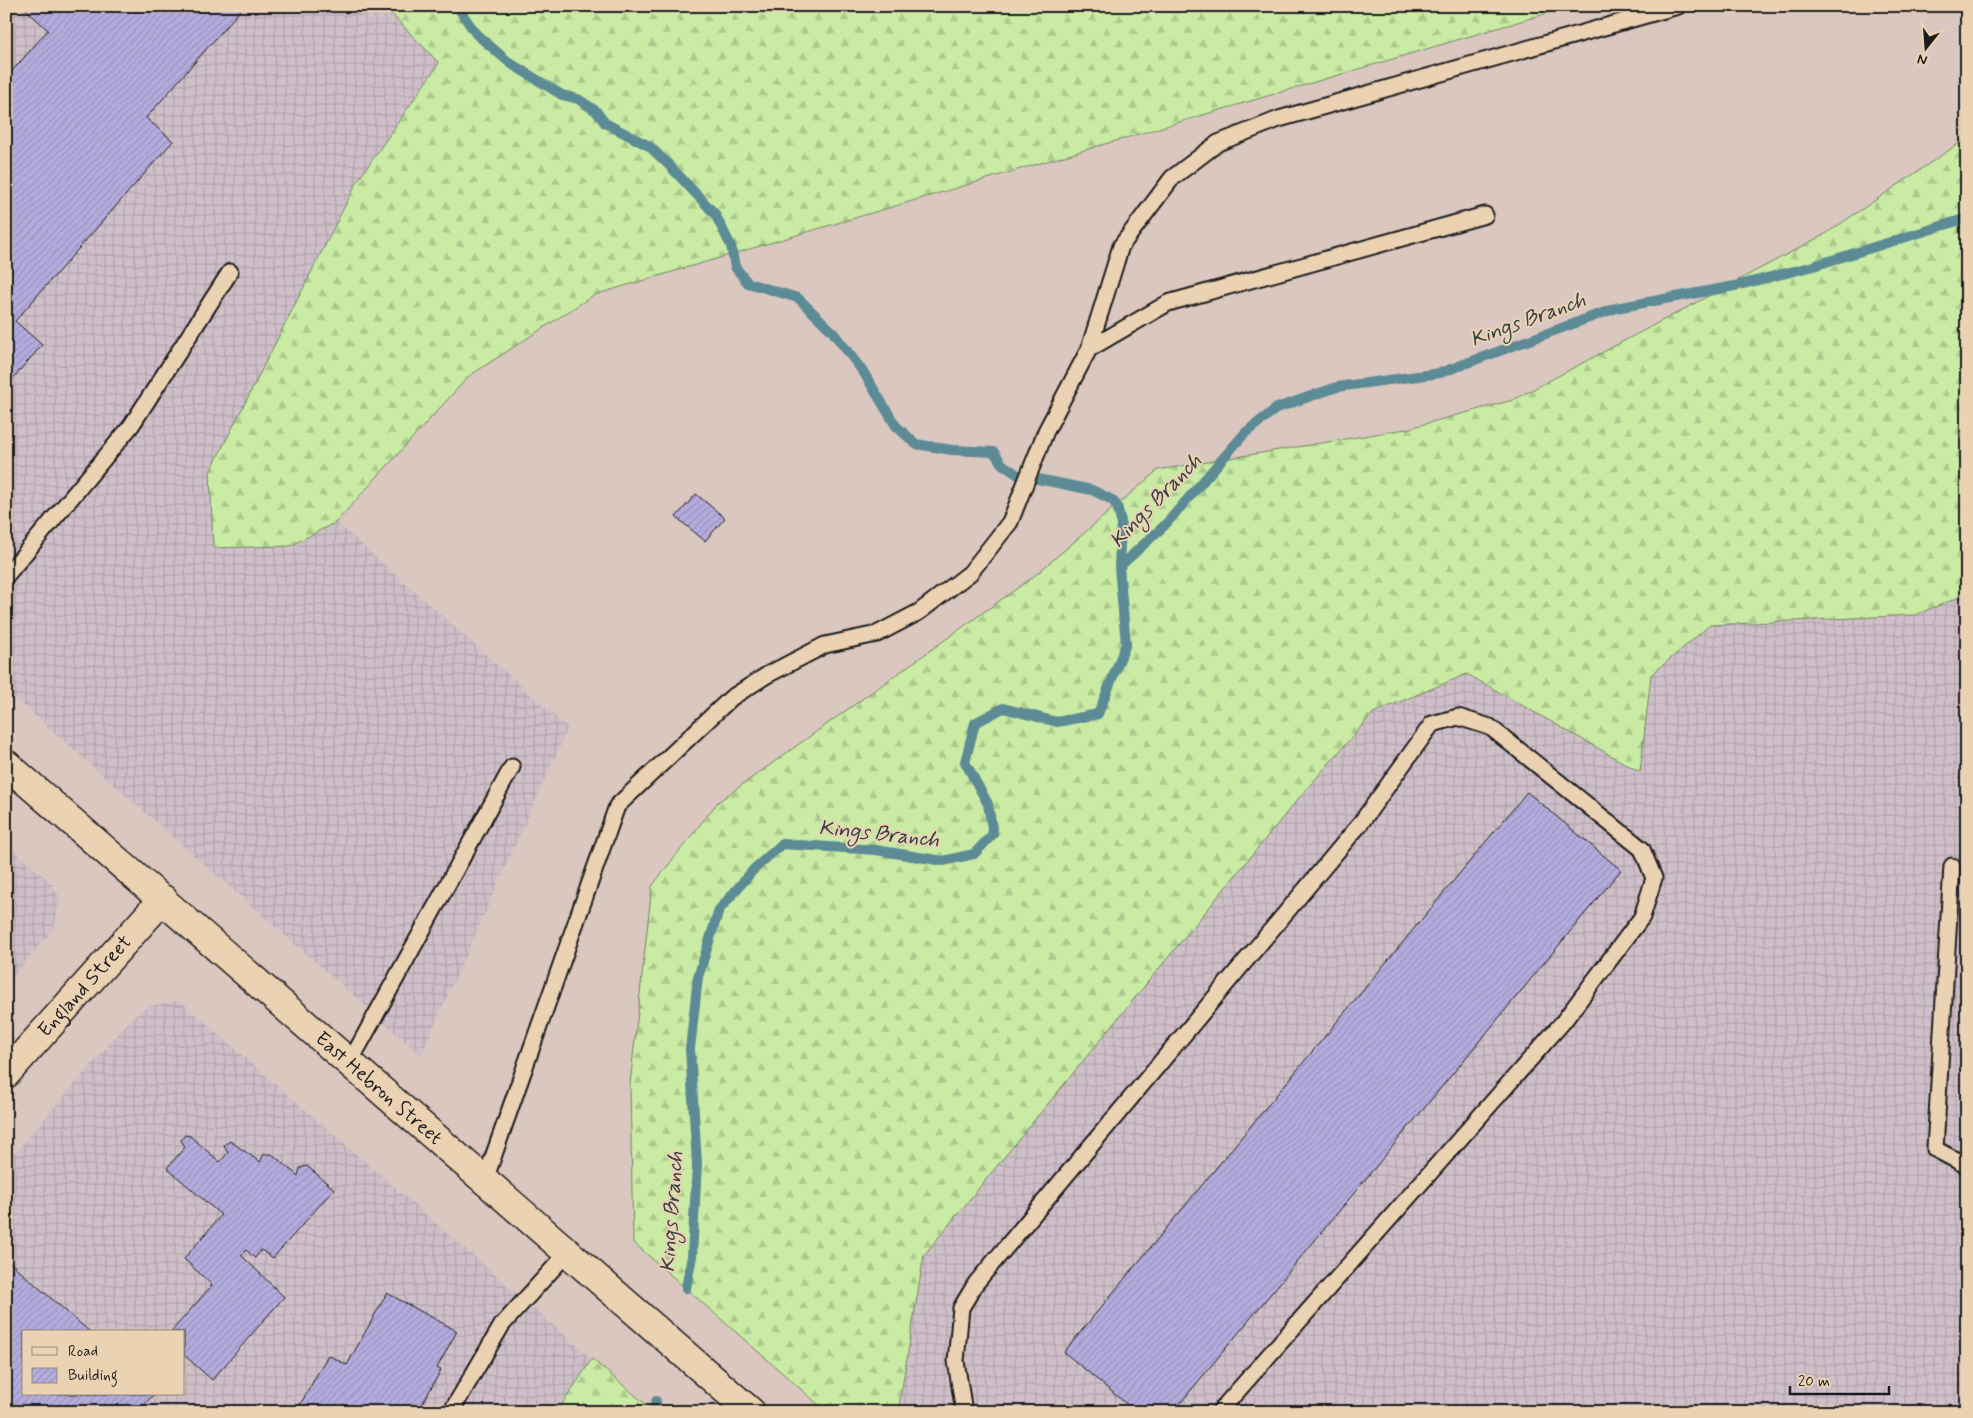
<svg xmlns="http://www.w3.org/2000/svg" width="1973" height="1418" viewBox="0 0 1973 1418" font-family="Mynerve,sans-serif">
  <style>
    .industrial { fill: url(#industrial-grid); fill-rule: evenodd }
    .forest { fill: url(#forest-firs); stroke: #728460 }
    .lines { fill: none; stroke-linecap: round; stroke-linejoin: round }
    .stream { stroke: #5c8b95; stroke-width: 10 }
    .building { fill: url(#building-hatch); stroke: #1c1c1c }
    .service-casing { stroke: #1c1c1c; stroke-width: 19 }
    .tertiary-casing { stroke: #1c1c1c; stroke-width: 31 }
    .service { stroke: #ebd2b3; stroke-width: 15 }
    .tertiary { stroke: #ebd2b3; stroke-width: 28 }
    .labels { text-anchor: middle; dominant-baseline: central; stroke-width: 4; stroke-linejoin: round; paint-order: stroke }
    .street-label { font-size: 20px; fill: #1c1c1c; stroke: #ebd2b3 }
    .water-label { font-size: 21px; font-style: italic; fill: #314144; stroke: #ebd2b3 }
  </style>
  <defs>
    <pattern id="industrial-grid" width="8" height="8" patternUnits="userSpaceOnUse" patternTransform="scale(1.25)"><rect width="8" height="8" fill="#cfbfc9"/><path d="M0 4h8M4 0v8" fill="none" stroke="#b1a4ac"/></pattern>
    <pattern id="forest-firs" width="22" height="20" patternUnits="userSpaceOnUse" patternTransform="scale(1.25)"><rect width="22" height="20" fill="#c9eba4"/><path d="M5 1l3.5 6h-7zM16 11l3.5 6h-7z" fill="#acc98d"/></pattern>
    <pattern id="building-hatch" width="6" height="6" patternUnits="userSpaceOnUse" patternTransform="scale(1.25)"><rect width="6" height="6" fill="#b4acdd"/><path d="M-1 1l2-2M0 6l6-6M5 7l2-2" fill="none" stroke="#9a93bd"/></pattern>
  </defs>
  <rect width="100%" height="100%" fill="#dac7c0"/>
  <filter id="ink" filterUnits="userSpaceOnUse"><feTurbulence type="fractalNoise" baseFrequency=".02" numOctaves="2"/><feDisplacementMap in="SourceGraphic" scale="10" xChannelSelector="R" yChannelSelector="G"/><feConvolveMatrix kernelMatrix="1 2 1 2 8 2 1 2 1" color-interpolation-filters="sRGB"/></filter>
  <g filter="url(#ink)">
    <path class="industrial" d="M6,6H384L439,62L357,182L210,472L290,546L336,522L568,728L421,1055L6,690Z
      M1967,594V1412H898L924,1255L1298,799L1373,713L1467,674L1640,772L1651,675L1710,625L1915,615Z
      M6,844L51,883L60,899L54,928L6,984Z
      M180,1001L592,1359L557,1412H6V1163L134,1016L148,1006ZM24,1332H184V1394H24Z"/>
    <path class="forest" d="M384,6H1572L594,295L469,376L336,522L290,546L213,548L210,472L357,182L439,63Z
      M1967,138V594L1915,615L1710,625L1651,675L1640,772L1467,674L1373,713L1298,799L924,1255L898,1412H827L633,1242L630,1084L652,886L718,802L1033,577L1158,470L1406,429L1513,400L1827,233Z
      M592,1359L655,1412H557Z"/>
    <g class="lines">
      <path class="stream" d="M457,6L476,34L510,63L562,95L578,99L596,111L605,123L649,146L667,163L715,214L731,246L735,267L748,283L798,298L832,331L864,373L896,426L916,444L952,450L994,452L1002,464L1018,475L1092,490L1112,500L1117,506L1121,521L1119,567L1126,644L1098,714L1057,722L1003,708L975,723L965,762L988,804L993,834L974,854L943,861L876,850L782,844L754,869L719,910L698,977L690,1049L697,1164L692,1256L686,1288
        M1119,567L1165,525L1245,433L1277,408L1337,387L1440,373L1616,308L1735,286L1810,267L1967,218
        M653,1412L656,1401"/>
    </g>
    <path class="building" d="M22,6H244L146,118L173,141L15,321L42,345L6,386V78L48,30Z
      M696,494L725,518L705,541L676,517Z
      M1527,792L1621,870L1173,1412H1136L1064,1352Z
      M185,1135L190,1136L220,1162L228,1153L224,1145L230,1141L260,1162L264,1154H272L298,1176L300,1168L307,1166L334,1189L273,1258L261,1250L255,1258L246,1250L241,1255L284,1297L212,1380L184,1355V1332H171L212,1285L184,1259L221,1215L167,1168L185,1147L181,1140Z
      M6,1259L90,1332H24V1394H154L138,1412H6Z
      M387,1293L457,1331L437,1368L441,1370L418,1412H296L328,1355L347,1365Z"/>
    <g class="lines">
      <defs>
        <path id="service" d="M1089,349L1121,246L1172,178L1218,143L1279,119L1678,6
          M6,576L131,426L230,272
          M1952,866L1935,1149L1967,1166
          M350,1062L512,767
          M485,1180L617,806L731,698L767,675L825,645L877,634L919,612L970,573L1010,522L1046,431L1089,349L1168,303L1485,215
          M451,1412L502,1325L568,1252
          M964,1412L956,1361L961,1308L976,1283L1360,824L1432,724L1458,717L1490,727L1642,849L1654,878L1642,917L1563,1022L1219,1412"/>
        <g id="tertiary">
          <path id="s1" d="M6,764L751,1412"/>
          <path id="s2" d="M6,1074L163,899"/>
        </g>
      </defs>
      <use href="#service" class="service-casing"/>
      <use href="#tertiary" class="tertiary-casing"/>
      <use href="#service" class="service"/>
      <use href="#tertiary" class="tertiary"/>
    </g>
  </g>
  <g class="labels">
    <g class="street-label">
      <text stroke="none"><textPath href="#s2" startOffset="118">England Street</textPath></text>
      <text stroke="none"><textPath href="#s1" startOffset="494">East Hebron Street</textPath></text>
    </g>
    <g class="water-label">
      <text transform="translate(1528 320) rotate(-20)">Kings Branch</text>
      <text transform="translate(1156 501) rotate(-46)">Kings Branch</text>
      <text transform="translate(879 834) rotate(6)">Kings Branch</text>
      <text transform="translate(672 1212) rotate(-86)">Kings Branch</text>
    </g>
  </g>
  <rect width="1973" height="1418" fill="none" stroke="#ebd2b3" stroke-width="25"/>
  <rect x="12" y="12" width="1948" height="1393" fill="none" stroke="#1c1c1c" stroke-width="2" filter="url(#ink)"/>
  <rect x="22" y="1330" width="162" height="65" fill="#ebd2b3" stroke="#988977"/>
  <rect x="32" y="1347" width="25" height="8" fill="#ebd2b3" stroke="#988977"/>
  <text x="68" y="1356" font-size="15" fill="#1c1c1c">Road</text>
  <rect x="32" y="1368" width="25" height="15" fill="url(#building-hatch)" stroke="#988977"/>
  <text x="68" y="1380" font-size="15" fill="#1c1c1c">Building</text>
  <g transform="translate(1926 48) rotate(197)" stroke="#ebd2b3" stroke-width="4" paint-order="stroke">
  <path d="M0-4L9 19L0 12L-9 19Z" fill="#1c1c1c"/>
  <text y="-8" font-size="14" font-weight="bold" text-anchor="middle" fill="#1c1c1c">N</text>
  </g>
  <path d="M1790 1386v8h99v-8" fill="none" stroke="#1c1c1c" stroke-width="2.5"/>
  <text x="1798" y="1386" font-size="15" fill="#1c1c1c" stroke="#ebd2b3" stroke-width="4" paint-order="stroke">20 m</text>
</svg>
